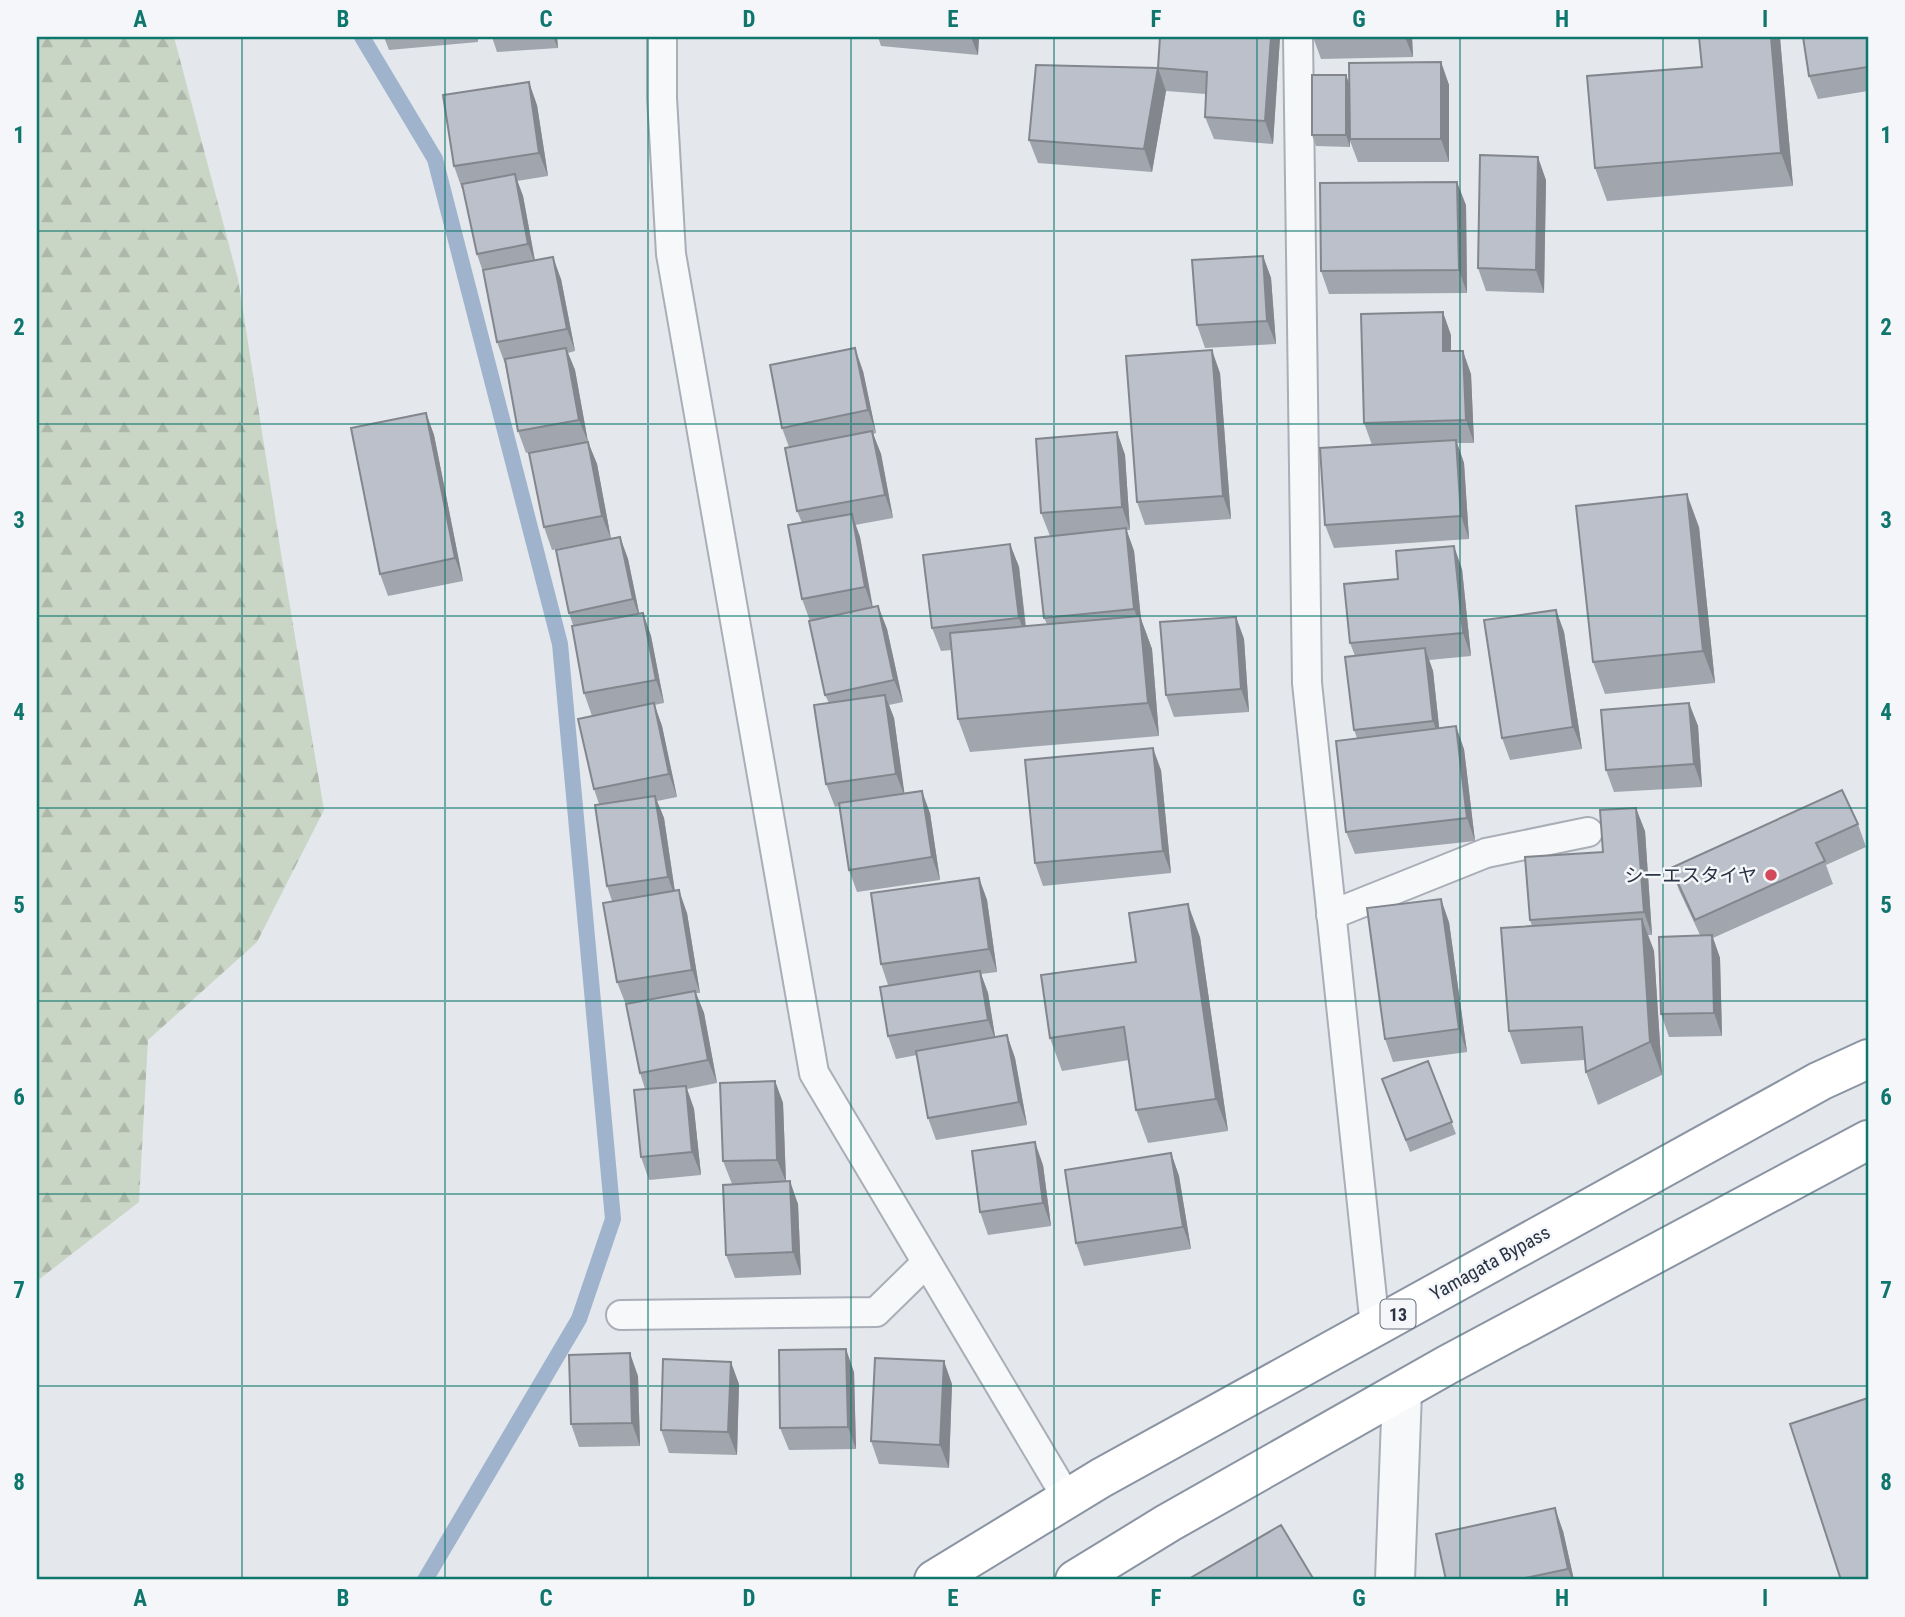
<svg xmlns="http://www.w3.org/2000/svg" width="1905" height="1617" viewBox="0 0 1905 1617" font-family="'Roboto Condensed','Noto Sans JP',sans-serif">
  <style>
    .forest { fill: url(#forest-firs) }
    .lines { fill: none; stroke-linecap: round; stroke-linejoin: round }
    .stream { stroke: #9fb4cc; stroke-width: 16 }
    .service-casing { stroke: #a9aeb7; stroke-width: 32 }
    .minor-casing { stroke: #a9aeb7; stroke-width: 42 }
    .trunk-casing { stroke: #8b94a3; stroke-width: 42 }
    .service { stroke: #f7f8fa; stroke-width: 28 }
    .minor { stroke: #f7f8fa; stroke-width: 38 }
    .trunk { stroke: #fff; stroke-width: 38 }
    .wall { fill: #a1a5ae }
    .shaded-wall { fill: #83868d }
    .building { fill: #bbc0ca; stroke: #83868d; stroke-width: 2 }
    .grid { fill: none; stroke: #0f766e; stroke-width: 2; stroke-opacity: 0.55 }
    .poi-dot { fill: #d1495b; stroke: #f4f6f9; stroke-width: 2.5 }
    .labels { text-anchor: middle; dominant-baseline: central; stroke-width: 5; stroke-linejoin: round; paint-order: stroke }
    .shield { fill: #f4f6f9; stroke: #676e7b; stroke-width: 2 }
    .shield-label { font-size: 18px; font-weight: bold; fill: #2b3445 }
    .poi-label { font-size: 19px; fill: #2b3445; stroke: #f4f6f9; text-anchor: end }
    .street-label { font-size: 19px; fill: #2b3445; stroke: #f4f6f9 }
    .neatline { fill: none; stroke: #0f766e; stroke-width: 2.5 }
    .grid-label { font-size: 23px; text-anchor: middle; font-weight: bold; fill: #0f766e }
  </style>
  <defs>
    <pattern id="forest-firs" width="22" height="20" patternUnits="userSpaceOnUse" patternTransform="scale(1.75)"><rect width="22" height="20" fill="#c9d6c5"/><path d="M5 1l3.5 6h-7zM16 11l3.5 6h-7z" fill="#adb8ab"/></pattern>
  </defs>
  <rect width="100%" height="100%" fill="#e4e7ec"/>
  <path class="forest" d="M37,37H174L238,279L281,553L324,810L257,942L148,1040L139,1202L37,1281Z"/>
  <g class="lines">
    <path class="stream" d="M362,37L435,159L560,644L613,1219L579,1319L425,1580"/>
    <defs>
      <path id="service" d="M662,37V98L671,254L814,1073L1067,1498
        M1298,37L1307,683L1375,1327
        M1331,915L1486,853L1588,832
        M621,1315L876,1312L926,1263"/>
      <path id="minor" d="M1395,1580L1402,1392"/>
      <path id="trunk" d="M934,1580L1101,1478L1820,1081L1868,1059
        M1075,1580L1168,1523L1447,1365L1868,1140"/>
    </defs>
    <use href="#service" class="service-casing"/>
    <use href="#minor" class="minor-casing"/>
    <use href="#trunk" class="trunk-casing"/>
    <use href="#service" class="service"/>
    <use href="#minor" class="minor"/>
    <use href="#trunk" class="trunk"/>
  </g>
  <path class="wall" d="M384,37H478V42L389,50Z
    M492,37H557L558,48L497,52Z
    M878,37H979L978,55L881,46Z
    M1280,37L1273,144L1214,139L1205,117L1206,94L1166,91L1152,172L1038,163L1029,140L1158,68Z
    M1313,37H1412L1413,57L1321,59Z
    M1868,37V91L1818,99L1809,76Z
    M1780,38L1793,186L1607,201L1595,168L1702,67Z
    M1441,62L1449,85V162H1358L1350,141V147L1316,146L1312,135L1346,75L1350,85Z
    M537,105L548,176L517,181L523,196L535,260L561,279L575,351L568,353L575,370L588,442L597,464L611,539L620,537L628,559L639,613H643L651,636L664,703L654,705L662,726L677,797L657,801L664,818L675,891L687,913L700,993H696L704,1013L717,1083L687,1089L694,1109L701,1175L649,1180L641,1157L645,1089L640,1073L626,1005L617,982L612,901L607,886L599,804L594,789L592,716L584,693L573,625L569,613L598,541L552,550L544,527L547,450L526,453L518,431L505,364L497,342L483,272L477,254L463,189H462L454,166Z
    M1546,180L1544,293L1486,291L1478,268Z
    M1466,205L1467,293L1329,294L1321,271Z
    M1263,256L1271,278L1276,344L1205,348L1197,325Z
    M1451,335V351L1471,374L1474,443H1457L1464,463L1469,539L1334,548L1325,525L1372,445L1364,423Z
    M863,371L876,433L873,434L881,454L893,518L855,525L860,537L873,607L878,606L887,629L903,702L889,705L894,718L904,793L930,813L940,880L857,892L849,870L839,806L835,807L826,784L829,703L825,695L810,621L802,599V523L797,511L789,447L782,428Z
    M1220,373L1231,519L1145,525L1137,502Z
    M426,413L434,435L463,581L388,596L380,574Z
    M1117,432L1125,455L1130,530H1126L1134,551L1141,619L1152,649L1159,736L970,752L958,719L952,650L941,651L932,628L1010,544L1019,567L1026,626L1047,624L1044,618L1050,536L1041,513Z
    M1699,527L1715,683L1605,694L1593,662Z
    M1462,569L1471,656L1429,660L1433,671L1439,728L1464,749L1475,841L1355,854L1346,832L1357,738L1354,730L1355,656L1350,643L1398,579Z
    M1556,610L1564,632L1582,749L1510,760L1502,738Z
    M1236,617L1244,639L1249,712L1174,717L1166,695Z
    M1689,703L1698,726L1702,787L1614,792L1606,770Z
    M1161,770L1171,873L1043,886L1035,863Z
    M1858,824L1866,847L1826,865L1833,884L1713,938L1720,958L1722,1036L1669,1037L1661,1014L1700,935L1679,890L1671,868Z
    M1645,831L1652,935H1648L1654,951L1662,1075L1598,1105L1586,1072L1585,1060L1521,1064L1509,1031L1532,926L1530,920L1603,852Z
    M979,878L987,900L997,972L981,974L988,993L995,1037L1007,1035L1015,1058L1027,1125L936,1140L928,1118L917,1055L896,1059L888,1036V985L881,964Z
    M1449,922L1467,1052L1393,1062L1385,1039Z
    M1200,937L1228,1131L1148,1143L1136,1110L1129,1060L1062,1071L1050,1038L1136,962Z
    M1428,1061L1456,1134L1410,1152L1382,1079Z
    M775,1081L783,1103L786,1182L798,1204L801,1275L735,1278L726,1255L755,1183L732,1184L723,1161Z
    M1171,1153L1179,1176L1191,1249L1084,1266L1076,1243Z
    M1043,1165L1051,1226L988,1235L980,1212Z
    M854,1372L856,1449L789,1450L780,1428Z
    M638,1376L640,1446L579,1447L571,1424Z
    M739,1384L737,1455L669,1453L661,1430Z
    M952,1384L949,1468L879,1464L871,1441Z
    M1563,1531L1574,1580H1446Z"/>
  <path class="shaded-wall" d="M553,37H557L558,48Z
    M971,37H979L978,55Z
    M1271,37H1280L1273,144L1265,121Z
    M1405,37H1412L1413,57Z
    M1771,37H1779L1780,38L1793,186L1781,153Z
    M1441,62L1449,85V162L1441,139Z
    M1158,68L1166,91L1152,172L1144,149Z
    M1346,75L1350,86V147L1346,135Z
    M529,82L537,105L548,176L539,153Z
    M1538,157L1546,180L1544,293L1536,270Z
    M515,174L523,196L536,267L528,244Z
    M1457,182L1466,205L1467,293L1459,270Z
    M1263,256L1271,278L1276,344L1267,321Z
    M553,257L561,279L575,351L567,329Z
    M1443,312L1451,335V374L1443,351Z
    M566,348L575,370L588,442L579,420Z
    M855,348L863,371L876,433L868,410Z
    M1212,350L1220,373L1231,519L1223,496Z
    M1463,351L1471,374L1474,443L1466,420Z
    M426,413L434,435L463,581L455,558Z
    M872,431L881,454L893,518L885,495Z
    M1117,432L1125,455L1130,530L1122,507Z
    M1456,440L1464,463L1469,539L1461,516Z
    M588,442L597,464L611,539L602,516Z
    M1687,494L1699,527L1715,683L1703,651Z
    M852,514L860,537L873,610L865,587Z
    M1126,528L1134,551L1141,619L1152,649L1159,736L1148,703L1141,628L1134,609Z
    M620,537L628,559L641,622L633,599Z
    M1010,544L1019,567L1027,641L1019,618Z
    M1454,546L1462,569L1471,656L1463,633Z
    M878,606L887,629L903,702L894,680Z
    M1556,610L1564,632L1582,749L1573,727Z
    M643,613L651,636L664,703L656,680Z
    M1236,617L1244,639L1249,712L1241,689Z
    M1425,648L1433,671L1441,744L1433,721Z
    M885,695L894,718L905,797L896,774Z
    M654,703L662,726L677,797L669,774Z
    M1689,703L1698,726L1702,787L1694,764Z
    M1456,726L1464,749L1475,841L1467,818Z
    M1153,748L1161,770L1171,873L1163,851Z
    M922,791L930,813L940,880L932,857Z
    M655,796L664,818L676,900L668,877Z
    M1636,808L1645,831L1652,935L1644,912Z
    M979,878L987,900L997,972L989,949Z
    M679,890L687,913L700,993L692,970Z
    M1441,899L1449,922L1467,1052L1459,1029Z
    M1188,904L1200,937L1228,1131L1216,1099Z
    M1642,919L1654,951L1662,1075L1650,1042Z
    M1712,935L1720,958L1722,1036L1714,1013Z
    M980,971L988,993L996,1042L988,1020Z
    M695,991L704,1013L717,1083L708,1060Z
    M1007,1035L1015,1058L1027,1125L1019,1102Z
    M775,1081L783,1103L786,1182L777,1160Z
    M686,1086L694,1109L701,1175L692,1152Z
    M1035,1142L1043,1165L1051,1226L1043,1203Z
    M1171,1153L1179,1176L1191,1249L1183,1227Z
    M790,1181L798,1204L801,1275L793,1252Z
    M846,1349L854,1372L856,1449L848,1427Z
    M630,1353L638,1376L640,1446L632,1423Z
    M944,1361L952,1384L949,1468L940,1445Z
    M731,1362L739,1384L737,1455L728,1432Z
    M1555,1508L1563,1531L1574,1580H1572L1568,1569Z"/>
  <path class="building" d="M1160,37H1271L1265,121L1205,117L1207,72L1158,68Z
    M1699,37H1771L1781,153L1595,168L1587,76L1702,67Z
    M1803,37H1867L1868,67L1809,76Z
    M1441,62V139H1350L1349,63Z
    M1036,65L1158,68L1144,149L1029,140Z
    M1312,75H1346V135H1312Z
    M529,82L539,153L454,166L443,95Z
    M1480,155L1538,157L1536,270L1478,268Z
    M515,174L528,244L477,254L462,184Z
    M1457,182L1459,270L1321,271L1320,183Z
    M1263,256L1267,321L1197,325L1192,260Z
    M553,257L567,329L497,342L483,270Z
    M1443,312V351H1463L1466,420L1364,423L1361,314Z
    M566,348L579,420L518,431L505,359Z
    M855,348L868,410L782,428L770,365Z
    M1212,350L1223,496L1137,502L1126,356Z
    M426,413L455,558L380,574L351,428Z
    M872,431L885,495L797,511L785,448Z
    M1117,432L1122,507L1041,513L1036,439Z
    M1456,440L1461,516L1325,525L1320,448Z
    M588,442L602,516L544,527L529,453Z
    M1687,494L1703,651L1593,662L1576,506Z
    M852,514L865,587L802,599L788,525Z
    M1126,528L1134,609L1044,618L1035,538Z
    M620,537L633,599L569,613L556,550Z
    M1010,544L1019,618L932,628L923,555Z
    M1454,546L1463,633L1350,643L1344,584L1398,579L1396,551Z
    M878,606L894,680L825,695L809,621Z
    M1556,610L1573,727L1502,738L1484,620Z
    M643,613L656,680L584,693L572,626Z
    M1140,616L1148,703L958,719L950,633Z
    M1236,617L1241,689L1166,695L1160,622Z
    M1425,648L1433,721L1354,730L1345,657Z
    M885,695L896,774L826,784L814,705Z
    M654,703L669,774L594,789L578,719Z
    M1689,703L1694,764L1606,770L1601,710Z
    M1456,726L1467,818L1346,832L1336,741Z
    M1153,748L1163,851L1035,863L1025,760Z
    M1842,790L1858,824L1816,843L1825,861L1695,920L1671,868Z
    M922,791L932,857L849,870L839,803Z
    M655,796L668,877L607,886L595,805Z
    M1636,808L1644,912L1530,920L1525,857L1603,852L1600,810Z
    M979,878L989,949L881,964L871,893Z
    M679,890L692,970L617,982L603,903Z
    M1441,899L1459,1029L1385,1039L1367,908Z
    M1188,904L1216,1099L1136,1110L1124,1027L1050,1038L1041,975L1136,962L1129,913Z
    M1642,919L1650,1042L1586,1072L1582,1027L1509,1031L1501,928Z
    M1712,935L1714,1013L1661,1014L1659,937Z
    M980,971L988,1020L888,1036L880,987Z
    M695,991L708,1060L640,1073L626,1004Z
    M1007,1035L1019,1102L928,1118L916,1051Z
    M1428,1061L1452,1122L1406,1140L1382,1079Z
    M775,1081L777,1160L723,1161L720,1083Z
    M686,1086L692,1152L641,1157L634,1090Z
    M1035,1142L1043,1203L980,1212L972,1151Z
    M1171,1153L1183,1227L1076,1243L1065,1170Z
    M790,1181L793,1252L726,1255L723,1185Z
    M846,1349L848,1427L780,1428L779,1350Z
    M630,1353L632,1423L571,1424L569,1355Z
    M875,1358L944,1361L940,1445L871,1441Z
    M663,1359L731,1362L728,1432L661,1430Z
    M1868,1398V1580H1841L1790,1424Z
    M1555,1508L1568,1569L1516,1580H1446L1436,1534Z
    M1281,1525L1314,1580H1187Z"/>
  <path class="grid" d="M242,37V1580M445,37V1580M648,37V1580M851,37V1580M1054,37V1580M1257,37V1580M1460,37V1580M1663,37V1580M37,231H1868M37,424H1868M37,616H1868M37,808H1868M37,1001H1868M37,1194H1868M37,1386H1868"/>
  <circle class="poi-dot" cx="1771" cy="875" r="7"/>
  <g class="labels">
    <rect class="shield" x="1380.5" y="1299.5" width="35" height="29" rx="5"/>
    <g class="shield-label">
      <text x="1398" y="1314">13</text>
    </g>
    <g class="poi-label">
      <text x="1757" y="875">シーエスタイヤ</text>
    </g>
    <g class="street-label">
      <text transform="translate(1490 1263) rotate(-29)">Yamagata Bypass</text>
    </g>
  </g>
  <rect width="1905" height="1617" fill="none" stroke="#f4f6f9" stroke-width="77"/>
  <rect x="38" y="38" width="1829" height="1540" class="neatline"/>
  <g class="grid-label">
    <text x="140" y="27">A</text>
    <text x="343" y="27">B</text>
    <text x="546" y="27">C</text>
    <text x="749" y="27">D</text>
    <text x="953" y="27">E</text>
    <text x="1156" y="27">F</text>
    <text x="1359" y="27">G</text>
    <text x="1562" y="27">H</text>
    <text x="1765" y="27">I</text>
    <text x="19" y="143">1</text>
    <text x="1886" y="143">1</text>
    <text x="19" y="335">2</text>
    <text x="1886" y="335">2</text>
    <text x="19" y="528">3</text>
    <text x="1886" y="528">3</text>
    <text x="19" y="720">4</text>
    <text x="1886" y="720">4</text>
    <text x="19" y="913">5</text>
    <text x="1886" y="913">5</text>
    <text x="19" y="1105">6</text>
    <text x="1886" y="1105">6</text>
    <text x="19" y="1298">7</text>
    <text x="1886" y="1298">7</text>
    <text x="19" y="1490">8</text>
    <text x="1886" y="1490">8</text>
    <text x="140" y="1606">A</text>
    <text x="343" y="1606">B</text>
    <text x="546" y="1606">C</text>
    <text x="749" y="1606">D</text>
    <text x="953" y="1606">E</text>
    <text x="1156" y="1606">F</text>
    <text x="1359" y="1606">G</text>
    <text x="1562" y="1606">H</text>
    <text x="1765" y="1606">I</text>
  </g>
</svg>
